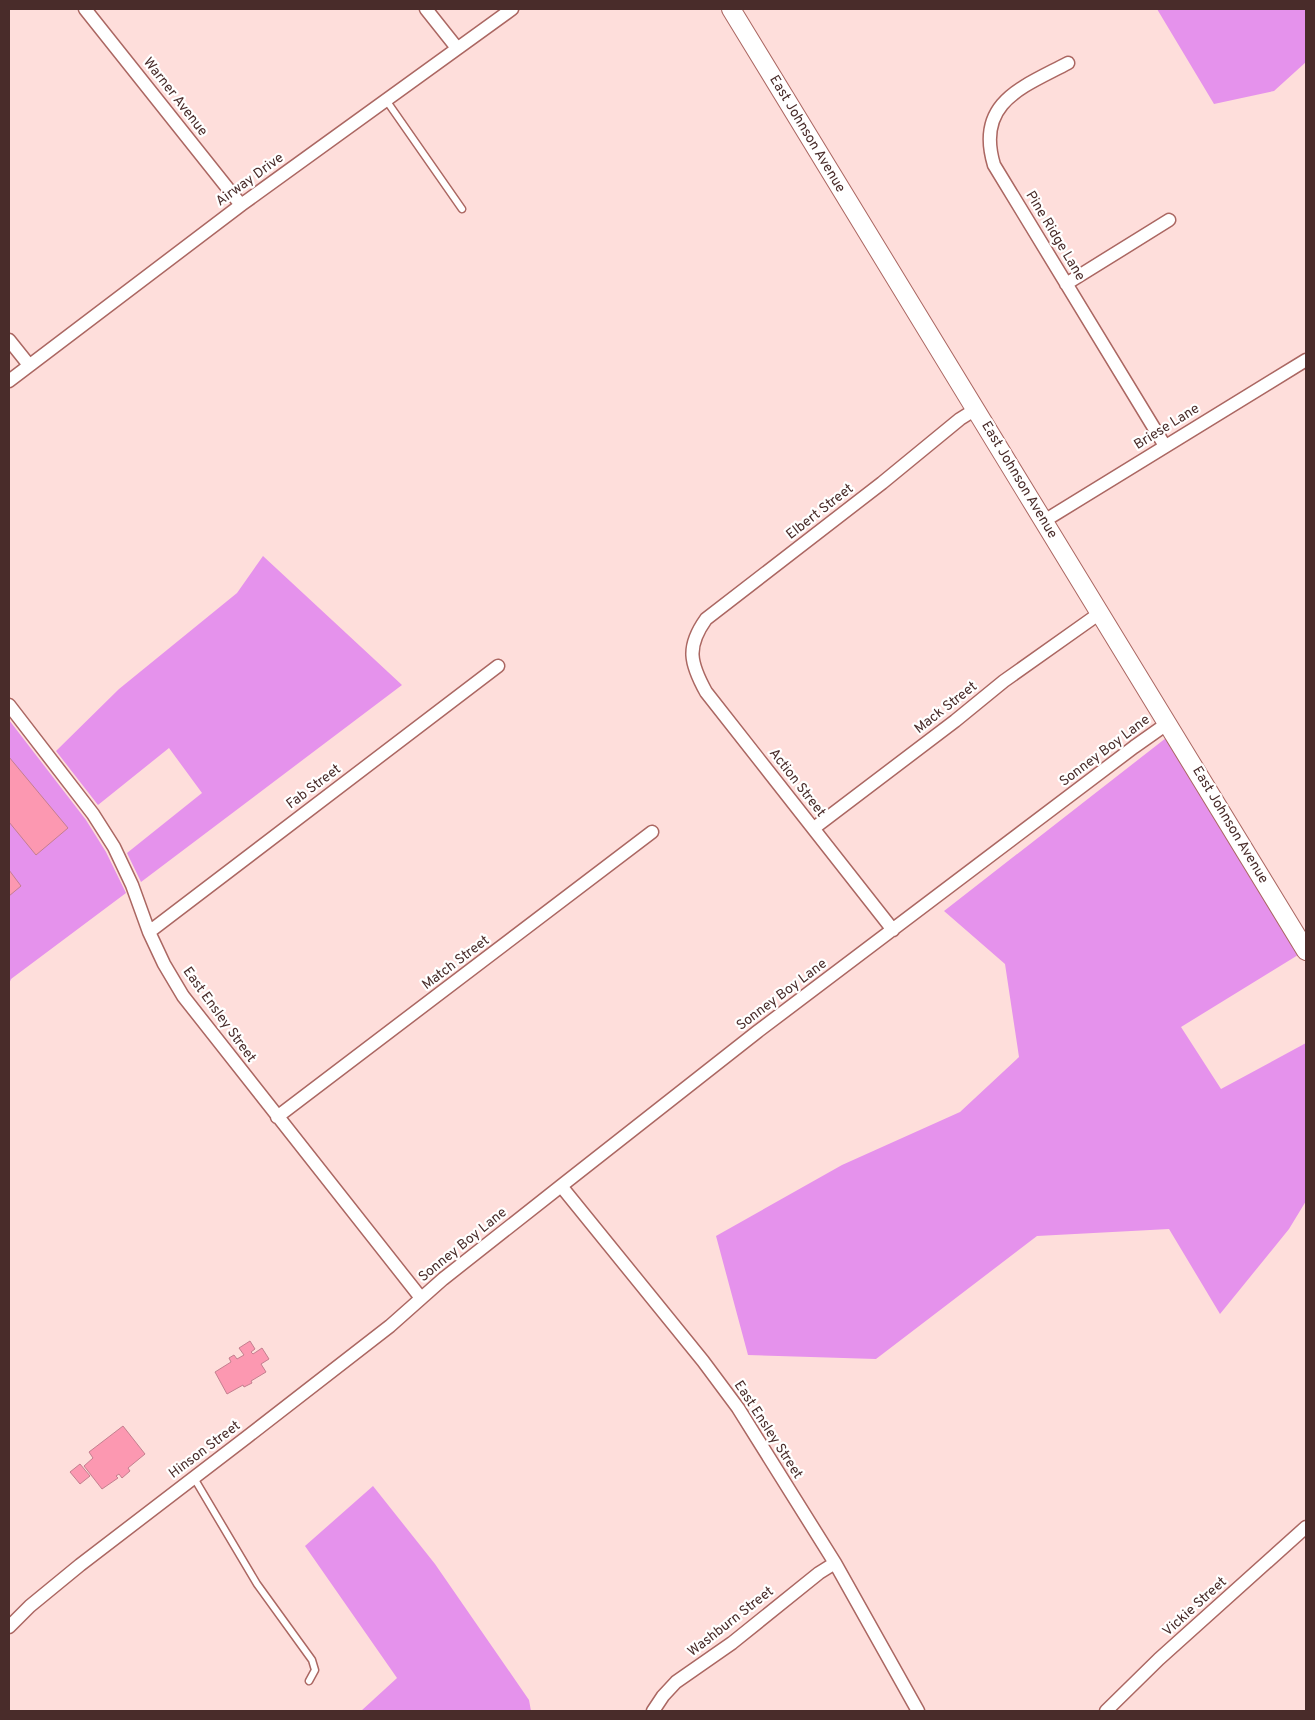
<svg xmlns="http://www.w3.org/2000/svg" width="1315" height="1720" viewBox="0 0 1315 1720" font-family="Overpass,sans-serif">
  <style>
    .forest { fill: #e592ec }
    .building { fill: #fc98b1; stroke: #c47f8f }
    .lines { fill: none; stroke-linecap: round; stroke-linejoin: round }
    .lane-casing { stroke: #ab6762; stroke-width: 9 }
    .street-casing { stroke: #ab6762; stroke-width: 15 }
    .secondary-casing { stroke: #ab6762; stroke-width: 20 }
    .lane { stroke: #fff; stroke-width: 6 }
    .street { stroke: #fff; stroke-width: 12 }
    .secondary { stroke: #fff; stroke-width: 18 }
    .labels { text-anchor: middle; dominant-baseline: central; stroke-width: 4.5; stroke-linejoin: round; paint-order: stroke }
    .street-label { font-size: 14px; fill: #492c2a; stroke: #fff }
  </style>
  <rect width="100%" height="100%" fill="#fededb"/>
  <path class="forest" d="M1157,9H1306V62L1274,91L1214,104Z
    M263,556L402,685L141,882L127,853L202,793L169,748L98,805L56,751L119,689L237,593Z
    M9,720L86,820L106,852L126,893L11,979L9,984Z
    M1166,738L1298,955L1181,1027L1221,1089L1306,1043V1201L1289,1229L1220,1314L1169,1229L1037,1236L876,1359L748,1355L716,1236L842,1165L960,1112L1019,1057L1005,964L944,911Z
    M373,1486L435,1564L529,1700L531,1711H361L397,1678L305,1546Z"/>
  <path class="building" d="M9,757L68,828L36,855L9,822Z
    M9,870L21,886L9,896Z
    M250,1341L255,1349L251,1352L253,1354L262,1348L269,1359L261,1364L266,1372L251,1381L252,1383L244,1387L243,1385L227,1394L215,1372L231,1362L229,1358L234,1355L237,1359L244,1355L239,1348Z
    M123,1426L145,1454L128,1468L130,1471L122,1478L119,1474L116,1476L118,1478L102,1489L84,1466L93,1458L89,1452Z
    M80,1464L90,1476L80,1484L70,1472Z"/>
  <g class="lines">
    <defs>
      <path id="lane" d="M386,100L462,209
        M194,1478L257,1584L312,1660L315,1670L309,1681"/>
      <path id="street" d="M85,9L241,205
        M426,9L457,48
        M1068,63C1023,87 975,102 994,165L1165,446
        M1066,284L1169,220
        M9,340L29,365
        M9,381L241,205L512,9
        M1044,521L1306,360
        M9,705L93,814L114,847L132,885L149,932L164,964L183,996L421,1298
        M814,828L955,721L1004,681L1100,613
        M893,930L706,692C690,663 686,647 706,619L882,483L960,419L976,409
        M149,932L498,666
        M277,1117L652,832
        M561,1186L703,1361L738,1408L835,1563L918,1711
        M9,1627L30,1606L80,1565L247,1437L390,1326L443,1279L561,1186L757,1032L1134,747L1168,723
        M653,1711L663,1696L676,1682L732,1643L819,1573L835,1563
        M1106,1711L1159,1659L1306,1527"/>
      <path id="secondary" d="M731,9L1306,951"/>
    </defs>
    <use href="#lane" class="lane-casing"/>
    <use href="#street" class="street-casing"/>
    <use href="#secondary" class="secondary-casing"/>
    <use href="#lane" class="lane"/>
    <use href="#street" class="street"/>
    <use href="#secondary" class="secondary"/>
  </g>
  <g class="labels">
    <g class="street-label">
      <text transform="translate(175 97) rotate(52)">Warner Avenue</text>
      <text transform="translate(807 134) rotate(59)">East Johnson Avenue</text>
      <text transform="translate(250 180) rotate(-36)">Airway Drive</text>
      <text transform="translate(1055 236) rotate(59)">Pine Ridge Lane</text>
      <text transform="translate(1167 427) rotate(-32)">Briese Lane</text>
      <text transform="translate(1019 480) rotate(59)">East Johnson Avenue</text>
      <text transform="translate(820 512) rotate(-38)">Elbert Street</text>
      <text transform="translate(946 708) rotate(-38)">Mack Street</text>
      <text transform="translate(1105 751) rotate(-37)">Sonney Boy Lane</text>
      <text transform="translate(797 783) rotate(52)">Action Street</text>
      <text transform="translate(314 787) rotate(-37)">Fab Street</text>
      <text transform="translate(1230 825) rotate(59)">East Johnson Avenue</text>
      <text transform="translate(456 963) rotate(-37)">Match Street</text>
      <text transform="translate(782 995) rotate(-37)">Sonney Boy Lane</text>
      <text transform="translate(219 1015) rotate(54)">East Ensley Street</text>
      <text transform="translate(463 1245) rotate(-39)">Sonney Boy Lane</text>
      <text transform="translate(768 1430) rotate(57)">East Ensley Street</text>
      <text transform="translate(205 1450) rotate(-37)">Hinson Street</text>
      <text transform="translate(1195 1607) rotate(-42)">Vickie Street</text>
      <text transform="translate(731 1622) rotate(-38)">Washburn Street</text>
    </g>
  </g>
  <rect width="1315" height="1720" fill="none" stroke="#492c2a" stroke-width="20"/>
</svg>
